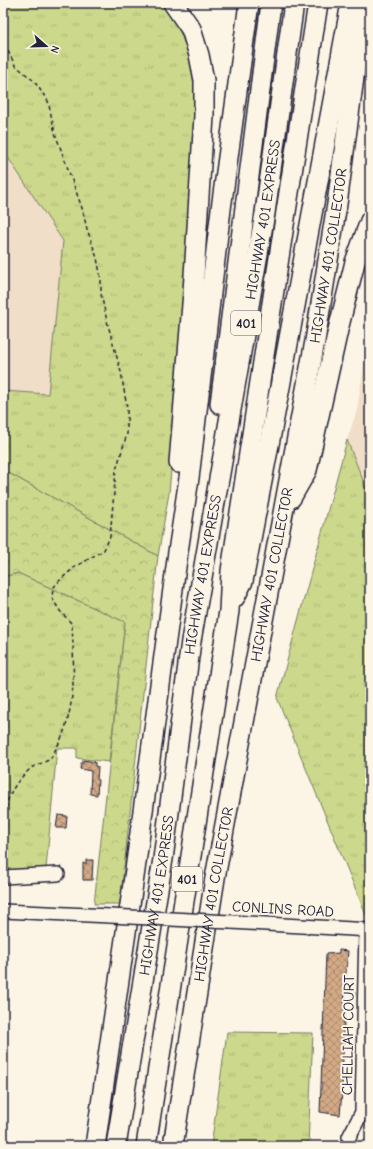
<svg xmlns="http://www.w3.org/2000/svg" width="373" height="1149" viewBox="0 0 373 1149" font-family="'Comic Neue',sans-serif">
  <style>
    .built { fill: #f0dec8 }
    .grass { fill: url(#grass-tufts); stroke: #777d63 }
    .forest { fill: url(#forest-crowns); stroke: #777d63 }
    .building { fill: url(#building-cross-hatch); stroke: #22223b }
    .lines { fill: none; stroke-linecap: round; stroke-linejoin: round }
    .minor-casing { stroke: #22223b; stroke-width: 16 }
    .highway-casing { stroke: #22223b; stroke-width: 22 }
    .path { stroke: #22223b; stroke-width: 1.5; stroke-dasharray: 4 3; stroke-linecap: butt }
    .minor { stroke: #fcf5e5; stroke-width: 13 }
    .highway { stroke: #fcf5e5; stroke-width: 19 }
    .minor-bridge-casing { stroke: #22223b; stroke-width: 16; stroke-linecap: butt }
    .minor-bridge { stroke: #fcf5e5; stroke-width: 13 }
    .labels { text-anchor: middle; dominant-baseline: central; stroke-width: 4; stroke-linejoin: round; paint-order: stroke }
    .shield { fill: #fcf5e5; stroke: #63616e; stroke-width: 1 }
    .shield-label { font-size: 14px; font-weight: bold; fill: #22223b }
    .street-label { font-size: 15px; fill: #22223b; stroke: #fcf5e5 }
  </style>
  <defs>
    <pattern id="grass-tufts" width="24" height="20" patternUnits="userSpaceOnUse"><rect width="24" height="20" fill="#ccd88b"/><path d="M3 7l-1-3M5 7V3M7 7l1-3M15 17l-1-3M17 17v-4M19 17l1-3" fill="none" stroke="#afb979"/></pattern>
    <pattern id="forest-crowns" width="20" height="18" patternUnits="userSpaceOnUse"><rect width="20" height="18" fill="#ccd88b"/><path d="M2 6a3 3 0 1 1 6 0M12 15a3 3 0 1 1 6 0" fill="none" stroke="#afb979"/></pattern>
    <pattern id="building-cross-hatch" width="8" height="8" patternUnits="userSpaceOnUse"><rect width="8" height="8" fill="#d3aa85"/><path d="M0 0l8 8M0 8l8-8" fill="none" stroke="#ab8a6e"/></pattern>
  </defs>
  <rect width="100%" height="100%" fill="#fcf5e5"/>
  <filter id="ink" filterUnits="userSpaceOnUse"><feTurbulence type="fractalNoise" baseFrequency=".025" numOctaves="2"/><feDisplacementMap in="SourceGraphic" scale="8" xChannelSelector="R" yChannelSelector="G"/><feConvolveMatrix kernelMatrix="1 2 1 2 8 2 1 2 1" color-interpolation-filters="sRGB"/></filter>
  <g filter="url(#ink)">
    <path class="built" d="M3,150L63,241L48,394L3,391Z
      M370,326V498L347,440L357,410Z"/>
    <path class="grass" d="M3,3H162L174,16L195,71L198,114L186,303L169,493L158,556L3,470V391L48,394L63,241L3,150Z
      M347,440L370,498V917H367L277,698Z
      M18,573L125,622L109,762L77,758V748H57L46,869L3,874V577Z
      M227,1032L313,1033L308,1146H211Z"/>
    <path class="forest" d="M3,470L158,556L120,904H94L125,622L18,573L3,577Z"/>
    <path class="building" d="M83,760L95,762V766L98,767L97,780H98L97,795L90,794L91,771L80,769L81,763H83Z
      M58,815L67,816L66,828H56Z
      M86,860H93L92,880H83V863L86,864Z
      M339,950L348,951L345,983L342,1092L340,1115L320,1112L326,954L339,953Z"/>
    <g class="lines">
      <defs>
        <path id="minor" d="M3,877L58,874
          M3,911L110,916
          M231,922L370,930
          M349,1137L362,1112L366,930"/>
        <g id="highway">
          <path d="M173,3L191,29L199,55L204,80V116L193,292L179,463"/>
          <path d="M220,404L271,3"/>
          <path d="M291,498L307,470L338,330L355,262L370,221"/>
          <path d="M235,597L243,581L280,387L351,3"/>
          <path d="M95,1146L135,870L178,552L189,478L221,209L249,3"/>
          <path id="s1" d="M116,1146L163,859L191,641L265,213L294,3"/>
          <path d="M146,1146L229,611L231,571L318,3"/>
          <path id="s2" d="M173,1146L215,878L315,341L337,204L364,3"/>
        </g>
      </defs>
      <use href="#minor" class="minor-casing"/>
      <use href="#highway" class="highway-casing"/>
      <path class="path" d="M3,31L4,43L15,65L34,81L48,101L55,133L82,208L87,229L97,258L101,279V294L107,321L121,372L127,408V434L116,470L110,537L104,550L75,567L61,579L53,588L52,598L60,611L72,624C74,665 77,710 57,747C55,750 53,755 51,758C46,763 35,764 29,770C2,794 5,814 3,847"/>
      <use href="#minor" class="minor"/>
      <use href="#highway" class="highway"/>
      <defs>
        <path id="minor-bridge" d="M110,916L231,922"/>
      </defs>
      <use href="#minor-bridge" class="minor-bridge-casing"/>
      <use href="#minor-bridge" class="minor-bridge"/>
    </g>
  </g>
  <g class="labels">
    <g class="shield">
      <rect x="231" y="311" width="30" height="24" rx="3"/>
      <rect x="172" y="867" width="30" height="24" rx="3"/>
    </g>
    <g class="shield-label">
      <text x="246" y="323">401</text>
      <text x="187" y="879">401</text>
    </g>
    <g class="street-label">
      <text stroke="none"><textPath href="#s1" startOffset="938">HIGHWAY 401 EXPRESS</textPath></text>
      <text stroke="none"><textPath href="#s2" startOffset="904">HIGHWAY 401 COLLECTOR</textPath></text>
      <text stroke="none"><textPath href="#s1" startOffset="578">HIGHWAY 401 EXPRESS</textPath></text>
      <text stroke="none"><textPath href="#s2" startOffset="580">HIGHWAY 401 COLLECTOR</textPath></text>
      <text stroke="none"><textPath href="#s2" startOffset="255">HIGHWAY 401 COLLECTOR</textPath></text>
      <text stroke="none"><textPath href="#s1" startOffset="254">HIGHWAY 401 EXPRESS</textPath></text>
      <text transform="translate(283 909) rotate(3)">CONLINS ROAD</text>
      <text transform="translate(348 1035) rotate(-89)">CHELLIAH COURT</text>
    </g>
  </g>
  <rect width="373" height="1149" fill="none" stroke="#fcf5e5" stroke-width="16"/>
  <rect x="8" y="8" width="357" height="1133" fill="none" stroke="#22223b" stroke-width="1.5" filter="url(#ink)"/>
  <g transform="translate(46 46) rotate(110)" stroke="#fcf5e5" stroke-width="3" paint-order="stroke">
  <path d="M0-3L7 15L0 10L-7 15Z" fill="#22223b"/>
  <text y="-6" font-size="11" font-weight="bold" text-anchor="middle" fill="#22223b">N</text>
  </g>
</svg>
